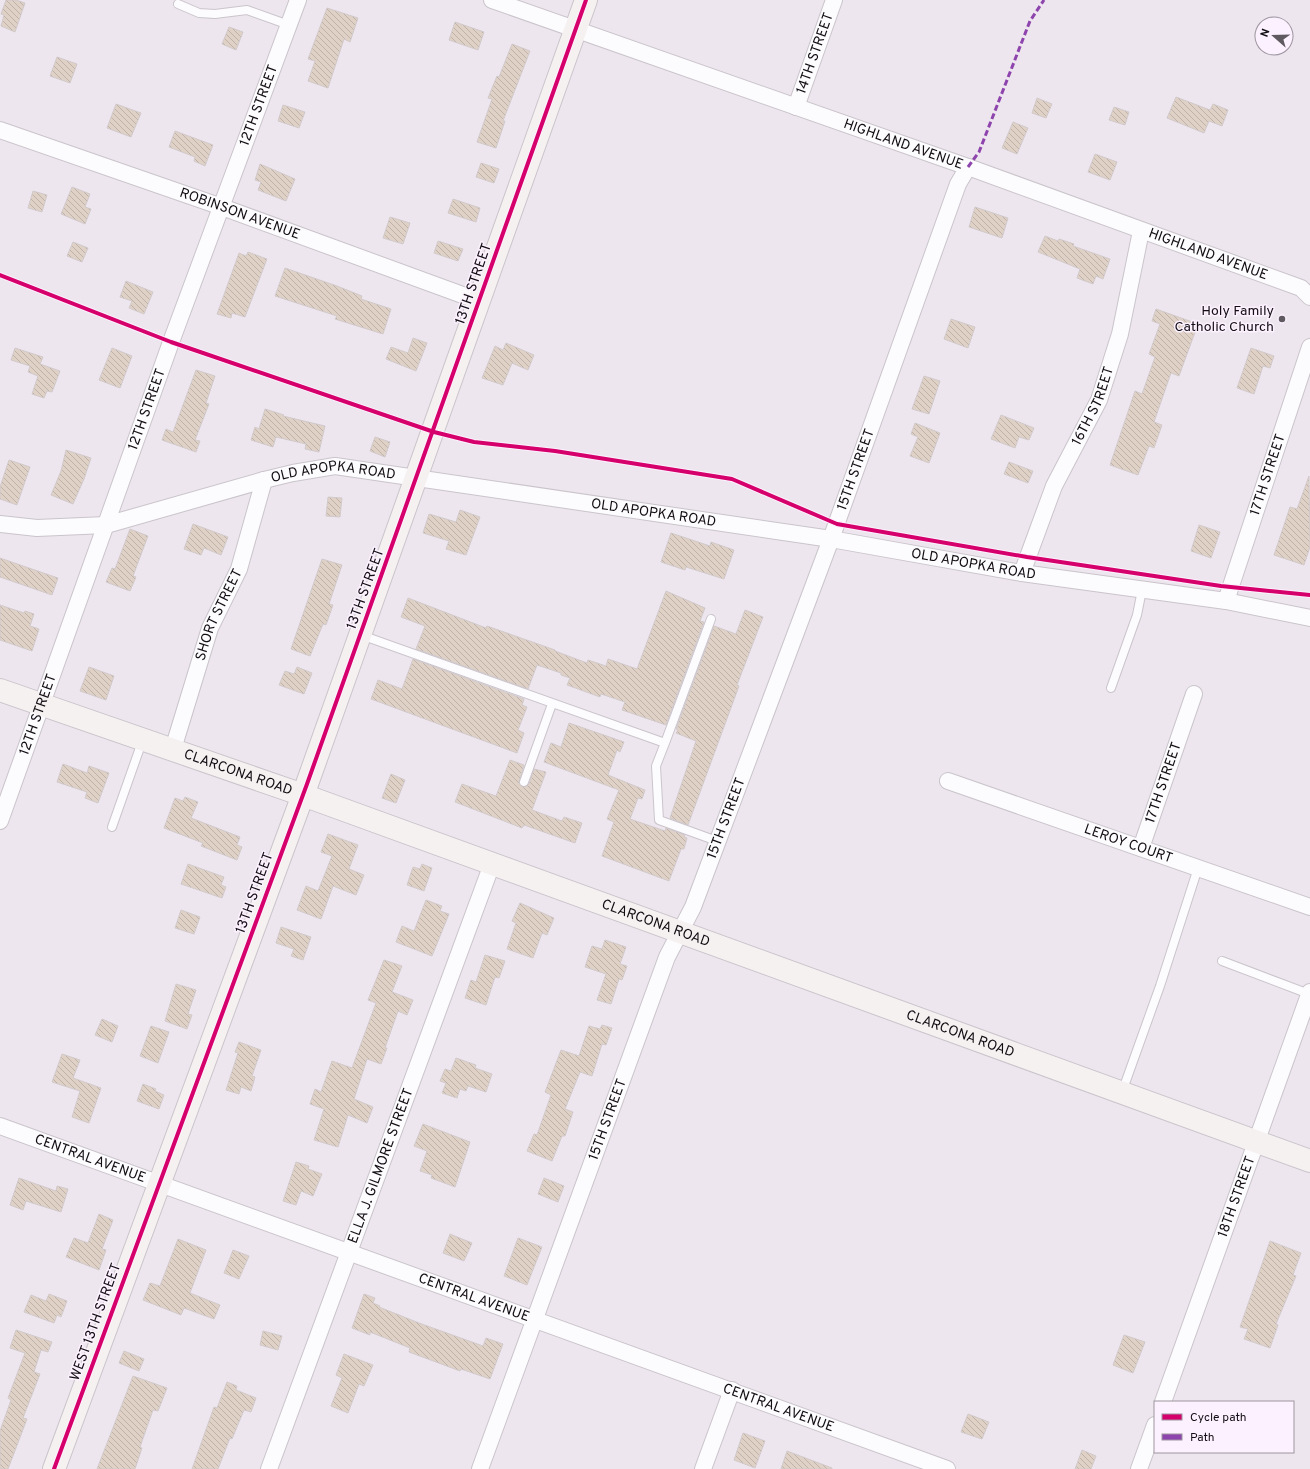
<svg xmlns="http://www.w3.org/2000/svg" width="1310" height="1469" viewBox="0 0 1310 1469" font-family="Overpass,sans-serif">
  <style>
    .building { fill: url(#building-back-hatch); stroke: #d1cacb }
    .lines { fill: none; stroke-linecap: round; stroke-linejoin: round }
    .lane-casing { stroke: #cac4cb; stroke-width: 10 }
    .street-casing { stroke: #cac4cb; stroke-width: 18 }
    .secondary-casing { stroke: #cac4cb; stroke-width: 24 }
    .lane { stroke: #fcfbfd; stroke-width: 8 }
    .street { stroke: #fcfbfd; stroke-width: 16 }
    .secondary { stroke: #f6f1f1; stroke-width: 22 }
    .quiet { stroke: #8e44ad; stroke-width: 3; stroke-dasharray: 6 3; stroke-linecap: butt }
    .cycleway-casing { stroke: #fcf1fe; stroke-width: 6 }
    .cycleway { stroke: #d6006c; stroke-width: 4 }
    .poi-dot { fill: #5f5960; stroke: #fcf1fe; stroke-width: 1.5 }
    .labels { text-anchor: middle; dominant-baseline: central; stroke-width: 3; stroke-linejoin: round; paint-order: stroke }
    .street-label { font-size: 14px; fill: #120d13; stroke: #fcf1fe }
    .poi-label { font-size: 14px; fill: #120d13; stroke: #fcf1fe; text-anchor: end }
  </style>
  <defs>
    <pattern id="building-back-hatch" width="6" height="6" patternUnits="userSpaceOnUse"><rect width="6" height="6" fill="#dfd1c6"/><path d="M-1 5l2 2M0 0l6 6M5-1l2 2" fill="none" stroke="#beb2a9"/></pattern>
  </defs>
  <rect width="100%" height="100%" fill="#eee6ef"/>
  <path class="building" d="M6,0H16L25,3L15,32L1,26L4,15L1,14Z
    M327,8L358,18L350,42L344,39L328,88L308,81L315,61L308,59Z
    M455,22L484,32L478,50L449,40Z
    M229,27L243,32L236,50L222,44Z
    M512,44L530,51L503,121H505L496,148L477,142L492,99L488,98L497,76L499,77Z
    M57,57L77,64L70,83L50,76Z
    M1176,97L1210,110L1213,104L1228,110L1222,126L1209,121L1204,133L1167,118Z
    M1037,98L1052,104L1046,118L1032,113Z
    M116,104L141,113L131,137L107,128Z
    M283,105L305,112L299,128L278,121Z
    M1114,107L1129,112L1125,125L1109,120Z
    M1013,122L1028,128L1017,154L1002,148Z
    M175,131L213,145L205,166L194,161L195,157L169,147Z
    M1095,154L1117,162L1110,180L1088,172Z
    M481,163L499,169L494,183L476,177Z
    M260,164L295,179L286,201L258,190L261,182L255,180Z
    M72,187L90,194L85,207L91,209L85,224L61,214Z
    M33,191L47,195L42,212L28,208Z
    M453,199L480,208L476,222L448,213Z
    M975,207L1008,218L1002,238L969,227Z
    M390,217L410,223L403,244L383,238Z
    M1045,236L1058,241L1059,239L1074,244L1073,246L1110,259L1103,279L1096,276L1093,284L1077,278L1080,269L1038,252Z
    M438,241L463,249L458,261L434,253Z
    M73,242L88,248L82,262L67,256Z
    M248,252L267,259L245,317L232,313L231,318L217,314L239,253L246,256Z
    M285,268L337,286L362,296L361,299L391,309L383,334L335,319L337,316L275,296Z
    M126,281L153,292L144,314L129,308L132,301L120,297Z
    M1156,309L1198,324L1179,376L1171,373L1154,422L1162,425L1154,448L1149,446L1138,475L1110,465L1135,391L1142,394L1155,357L1149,354L1160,324L1152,321Z
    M951,319L975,327L968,348L944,339Z
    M413,338L427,343L416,371L386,359L391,347L408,353Z
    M506,343L534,355L528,370L512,363L503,385L482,378L495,346L503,350Z
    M15,348L43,357L40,364L60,371L52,392L47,391L44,398L32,394L38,376L28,372L30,366L11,360Z
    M112,348L132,356L120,388L99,380Z
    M1251,348L1274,356L1270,368L1263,366L1254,394L1237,388Z
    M196,370L215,376L206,403L209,404L195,440L200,441L196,452L162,440L166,429L173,432Z
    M924,376L940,381L929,414L912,409Z
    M265,409L284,415L283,416L325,426L319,452L305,449L306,444L276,437L273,447L251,440L255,427L259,429Z
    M1001,415L1034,428L1029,440L1019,437L1015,448L991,439Z
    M915,423L940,433L929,463L910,456L918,437L911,434Z
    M375,437L390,442L385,457L370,451Z
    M66,450L91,458L84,479L73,504L51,495L61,471Z
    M9,460L30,467L17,505L0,499V487Z
    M1009,462L1033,471L1028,483L1004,474Z
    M1309,476L1310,547L1304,565L1274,555L1290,507L1297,509Z
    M328,497L342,498L340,517L326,516Z
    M460,510L480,517L466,555L446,549L449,541L423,533L429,514L456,522Z
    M193,524L228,537L221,555L204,548L201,555L184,549Z
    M1199,525L1220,532L1211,558L1191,551Z
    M130,529L148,536L133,576L136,577L130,591L106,582L112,568L115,569Z
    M671,533L710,546L711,542L734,550L724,579L686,567L685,570L661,562Z
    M0,558L58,578L52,595L0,577Z
    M322,559L342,565L329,604L333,605L326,625L323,624L310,656L291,649Z
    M666,591L705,608L700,621L704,622L666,725L622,710L625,702L601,694L600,697L567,685L570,678L561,675V673L537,665L528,689L416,649L425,626L401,617L408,598L486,628L487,626L555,650V651L587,663L588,660L606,666L608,659L637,669Z
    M0,605L24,613L25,611L34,614L30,626L39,629L32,651L0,640Z
    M745,610L763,617L737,685L739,686L688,825L670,818L696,741L676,733L678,730L676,729L714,626L736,634Z
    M413,659L524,699L522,705L527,707L518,730L524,733L517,753L371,699L378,680L402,689Z
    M89,667L114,676L106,700L80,691Z
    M297,667L312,673L304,694L279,685L285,671L294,674Z
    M569,723L624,742L620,752L617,750L608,775L645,790L642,799L638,798L630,819L665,831L666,828L685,835L684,837L687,838L684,849H681L669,881L602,856L614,822L607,819L619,790L544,762L551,743L561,747Z
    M510,760L524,765L519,783L523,787L529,784L534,769L546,772L532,810L562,821L564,817L582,823L575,843L524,825L522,828L455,802L462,784L496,796Z
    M63,764L87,773L89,766L109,773L98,803L85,798L87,792L57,782Z
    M391,774L405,780L396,803L382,798Z
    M185,797L198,802L191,818L240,837L237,845L242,847L237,860L201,846L203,843L164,828L175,798L183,801Z
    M328,834L358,845L349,869L364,875L356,895L333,886L321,919L297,910L306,886L318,891L332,856L321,852Z
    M188,864L224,877L221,885L226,887L222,898L181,884Z
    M422,864L432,868L424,891L407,885L413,867L420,869Z
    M426,900L442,906L440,911L449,914L432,956L396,942L402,926L414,931Z
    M520,903L554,918L547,935L542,933L533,958L507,949L516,923L512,921Z
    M181,910L200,917L194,934L175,928Z
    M281,927L311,937L303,960L291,956L294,949L276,943Z
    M605,940L626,947L620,964L627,966L622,980L619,979L611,1004L597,1000L606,974L585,967L592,946L602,949Z
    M485,955L505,961L499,978L495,977L486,1005L465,998L471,980L476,982Z
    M384,960L402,966L392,992L413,1000L407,1015L398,1011L385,1048H387L381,1064L367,1059L354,1099L373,1107L367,1123L348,1115L338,1147L314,1140L324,1109L310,1104L315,1089L321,1092L332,1061L352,1068L376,1003L368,1000Z
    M176,984L196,990L188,1014L192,1015L187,1029L165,1021Z
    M102,1019L118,1026L112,1042L95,1035Z
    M602,1025L612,1028L606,1045L602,1044L592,1076L580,1072L565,1109L573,1112L565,1136H562L552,1161L527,1151L534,1134L537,1135L551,1095L545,1092L561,1050L579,1056L589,1026L600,1029Z
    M151,1026L169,1032L158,1063L140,1056Z
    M239,1042L261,1050L252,1076L255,1077L251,1091L241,1087L239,1094L226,1090L238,1053L235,1052Z
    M62,1054L80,1060L73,1078L101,1088L89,1123L72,1117L80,1091L52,1082Z
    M456,1058L476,1065L475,1068L492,1074L486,1092L468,1086L466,1091L460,1089L457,1098L442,1093L446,1083L440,1081L445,1069L451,1071Z
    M143,1084L156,1089L155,1091L164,1095L159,1109L137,1101Z
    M423,1124L470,1142L455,1187L431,1178L432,1175L420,1171L427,1151L414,1146Z
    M296,1162L309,1166L308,1169L322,1174L313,1196L301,1191L296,1205L283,1201Z
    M19,1178L56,1191L57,1186L68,1189L61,1212L26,1201L23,1210L10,1205Z
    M544,1178L564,1186L558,1202L538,1194Z
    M99,1214L113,1220L102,1249L106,1250L99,1270L66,1257L74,1238L88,1243Z
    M450,1234L472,1243L464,1261L443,1253Z
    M518,1238L542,1247L527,1285L504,1276Z
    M178,1239L206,1250L190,1293L220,1305L214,1319L184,1308L181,1315L143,1300L150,1283L160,1286Z
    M1270,1241L1301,1253L1293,1275L1296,1276L1276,1324L1278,1325L1270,1348L1244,1339L1248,1329L1240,1327Z
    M233,1250L249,1256L239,1279L224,1273Z
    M49,1294L67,1301L61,1317L57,1315L54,1323L24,1312L31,1295L46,1301Z
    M364,1294L375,1298L373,1303L380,1306L379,1307L419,1323L483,1346L486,1338L503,1344L490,1379L461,1369L460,1371L436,1362L409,1352L410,1348L370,1332V1335L352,1328Z
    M16,1330L52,1342L48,1352L41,1350L34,1372L40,1374L23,1418L27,1419L8,1469H0V1431L11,1400L8,1398L25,1353L10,1348Z
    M263,1331L282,1336L278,1350L260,1345Z
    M1124,1335L1145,1342L1133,1373L1113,1365Z
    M124,1351L144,1359L139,1371L119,1363Z
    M344,1354L373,1365L364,1386L359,1384L348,1413L331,1406L342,1378L336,1375Z
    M133,1376L167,1388L158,1411L153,1410L140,1447L142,1448L135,1469H97Z
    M227,1382L237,1386L236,1390L256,1398L251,1412L244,1410L232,1439L230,1438L218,1469H192L214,1407L217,1408Z
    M968,1414L989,1422L982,1439L961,1432Z
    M743,1433L765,1441L755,1468L734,1460Z
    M1082,1450L1096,1456L1091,1469H1075Z
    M787,1451L832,1468V1469H781Z"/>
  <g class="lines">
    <defs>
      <path id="lane" d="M178,4L199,13L215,14L247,10L289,25
        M361,635L665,743L711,619
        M1111,688L1137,615L1142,590
        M665,743L656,766L659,820L717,841
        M524,782L552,704
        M112,827L143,739
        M1222,961L1309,994
        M1122,1092L1160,986L1198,868"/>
      <g id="street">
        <path id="s1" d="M492,0L968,167L1301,288L1310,297"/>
        <path id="s2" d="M796,107L834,0"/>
        <path id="s3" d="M0,130L222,207L479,301"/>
        <path id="s4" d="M0,524L37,528L106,525L264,480L293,473L335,466L831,539L1022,573L1226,601L1310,618"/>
        <path id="s5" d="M1022,573L1054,486L1099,400L1120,334L1141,231"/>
        <path id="s6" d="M1226,601L1310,347"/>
        <path id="s7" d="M173,749L210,628L239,569L264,480"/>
        <path id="s8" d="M948,781L1310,907"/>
        <path id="s9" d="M0,821L171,342L298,0"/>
        <path id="s10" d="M1141,848L1194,694"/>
        <path id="s11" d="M0,1126L947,1469"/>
        <path id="s12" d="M1163,1402L1310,992"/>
        <path id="s13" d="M269,1469L492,864"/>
        <path id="s14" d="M480,1469L667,957L693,907L831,539L958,184L968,167"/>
        <path d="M703,1469L732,1390"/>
        <path d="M1139,1469L1155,1425"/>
      </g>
      <g id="secondary">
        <path id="s15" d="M0,690L303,795L1310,1161"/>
        <path d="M54,1469L307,784L586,0"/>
      </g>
    </defs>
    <use href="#lane" class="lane-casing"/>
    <use href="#street" class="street-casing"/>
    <use href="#secondary" class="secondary-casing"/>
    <use href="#lane" class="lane"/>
    <use href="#street" class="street"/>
    <use href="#secondary" class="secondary"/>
    <path class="quiet" d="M968,167L979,152L1030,21L1044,0"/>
    <defs>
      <path id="cycleway" d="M0,275L171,342L434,432L474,442L555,451L732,479L837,524L1027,557L1221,586L1310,595
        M54,1469L307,784L586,0"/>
    </defs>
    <use href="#cycleway" class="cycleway-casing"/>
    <use href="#cycleway" class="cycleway"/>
  </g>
  <circle class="poi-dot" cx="1282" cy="319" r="4"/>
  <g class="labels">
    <g class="street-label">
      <text stroke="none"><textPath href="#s2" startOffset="57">14TH STREET</textPath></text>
      <text stroke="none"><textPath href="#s9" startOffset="761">12TH STREET</textPath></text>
      <text stroke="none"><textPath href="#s1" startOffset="436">HIGHLAND AVENUE</textPath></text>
      <text stroke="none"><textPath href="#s3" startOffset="254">ROBINSON AVENUE</textPath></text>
      <text stroke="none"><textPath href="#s1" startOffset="760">HIGHLAND AVENUE</textPath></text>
      <text transform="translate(474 284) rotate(-71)">13TH STREET</text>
      <text stroke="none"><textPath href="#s5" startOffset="182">16TH STREET</textPath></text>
      <text stroke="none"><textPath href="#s9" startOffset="437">12TH STREET</textPath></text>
      <text stroke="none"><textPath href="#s14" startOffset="1068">15TH STREET</textPath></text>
      <text stroke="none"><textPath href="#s6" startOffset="133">17TH STREET</textPath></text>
      <text stroke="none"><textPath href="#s4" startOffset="341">OLD APOPKA ROAD</textPath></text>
      <text stroke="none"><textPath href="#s4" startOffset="665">OLD APOPKA ROAD</textPath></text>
      <text stroke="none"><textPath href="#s4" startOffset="989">OLD APOPKA ROAD</textPath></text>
      <text transform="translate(366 589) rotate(-70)">13TH STREET</text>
      <text stroke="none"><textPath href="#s7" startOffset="142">SHORT STREET</textPath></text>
      <text stroke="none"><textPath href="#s9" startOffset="113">12TH STREET</textPath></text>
      <text stroke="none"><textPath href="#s15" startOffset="252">CLARCONA ROAD</textPath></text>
      <text stroke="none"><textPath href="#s10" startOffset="69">17TH STREET</textPath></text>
      <text stroke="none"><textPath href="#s14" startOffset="696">15TH STREET</textPath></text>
      <text stroke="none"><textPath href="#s8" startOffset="191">LEROY COURT</textPath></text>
      <text transform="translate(255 893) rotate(-70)">13TH STREET</text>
      <text stroke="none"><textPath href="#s15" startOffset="696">CLARCONA ROAD</textPath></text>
      <text stroke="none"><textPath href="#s15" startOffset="1020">CLARCONA ROAD</textPath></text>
      <text stroke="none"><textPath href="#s14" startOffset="372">15TH STREET</textPath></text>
      <text stroke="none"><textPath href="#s11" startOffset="96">CENTRAL AVENUE</textPath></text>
      <text stroke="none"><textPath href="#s13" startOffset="323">ELLA J. GILMORE STREET</textPath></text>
      <text stroke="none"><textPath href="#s12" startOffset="218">18TH STREET</textPath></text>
      <text stroke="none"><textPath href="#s11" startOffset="504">CENTRAL AVENUE</textPath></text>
      <text transform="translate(96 1322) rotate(-70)">WEST 13TH STREET</text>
      <text stroke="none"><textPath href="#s11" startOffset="828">CENTRAL AVENUE</textPath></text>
    </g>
    <g class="poi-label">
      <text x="1274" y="311">Holy Family<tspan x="1274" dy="16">Catholic Church</tspan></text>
    </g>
  </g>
  <rect x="1154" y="1401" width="140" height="52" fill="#fcf1fe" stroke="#9e96a0"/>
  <rect x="1162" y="1414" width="20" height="6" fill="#d6006c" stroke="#9e96a0"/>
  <text x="1190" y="1421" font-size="12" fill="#120d13">Cycle path</text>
  <rect x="1162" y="1434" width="20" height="6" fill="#8e44ad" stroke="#9e96a0"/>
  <text x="1190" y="1441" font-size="12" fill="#120d13">Path</text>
  <g transform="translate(1274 36) rotate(290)"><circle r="19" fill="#fcf1fe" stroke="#9e96a0"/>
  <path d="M0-3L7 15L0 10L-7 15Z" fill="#5f5960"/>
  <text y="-6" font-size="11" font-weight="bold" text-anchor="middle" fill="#120d13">N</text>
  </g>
</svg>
